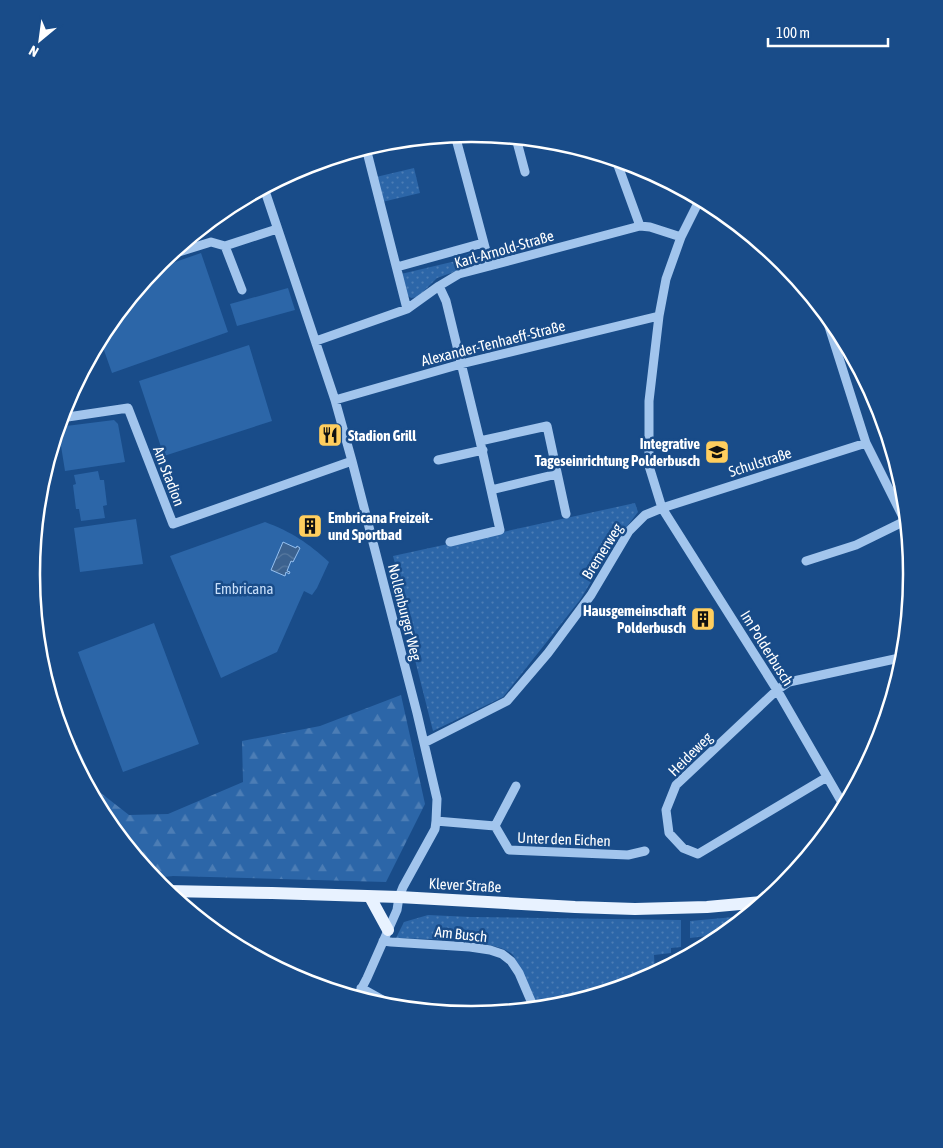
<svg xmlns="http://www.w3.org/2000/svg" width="943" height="1148" viewBox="0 0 943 1148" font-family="'Asap Condensed',sans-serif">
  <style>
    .grass { fill: url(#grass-dots) }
    .forest { fill: url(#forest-firs) }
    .park { fill: #2c66a8 }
    .water { fill: url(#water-waves); stroke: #95c0f0 }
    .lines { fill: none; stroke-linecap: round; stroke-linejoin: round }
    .minor { stroke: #a2c5ed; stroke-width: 9 }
    .major { stroke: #e8f2ff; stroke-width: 12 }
    .labels { text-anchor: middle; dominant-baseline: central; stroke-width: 5; stroke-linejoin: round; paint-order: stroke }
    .street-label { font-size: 15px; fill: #fff; stroke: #194c89 }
    .poi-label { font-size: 15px; font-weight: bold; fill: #fff; stroke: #194c89; text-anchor: start }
    .park-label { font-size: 15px; fill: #c8dffa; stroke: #194c89 }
    .rim { fill: none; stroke: #fff; stroke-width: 2.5 }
  </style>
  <defs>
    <pattern id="grass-dots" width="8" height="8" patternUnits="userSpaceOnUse" patternTransform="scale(1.25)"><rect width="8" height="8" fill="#2c66a8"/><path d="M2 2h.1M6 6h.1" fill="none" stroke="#4c7db5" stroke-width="1.8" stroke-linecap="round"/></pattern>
    <pattern id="forest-firs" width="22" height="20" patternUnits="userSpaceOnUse" patternTransform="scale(1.25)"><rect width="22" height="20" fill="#2c66a8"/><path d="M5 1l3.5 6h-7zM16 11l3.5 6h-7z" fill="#4c7db5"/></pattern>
    <pattern id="water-waves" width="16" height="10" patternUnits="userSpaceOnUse" patternTransform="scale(1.25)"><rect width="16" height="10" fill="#3c628f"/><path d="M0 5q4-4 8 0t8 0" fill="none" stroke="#597aa0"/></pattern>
  </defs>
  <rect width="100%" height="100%" fill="#194c89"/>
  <path class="grass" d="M414,168L420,193L382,202L376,177Z
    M472,252L478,256L476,264L437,278L418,297L411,298L407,295L401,274L460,260L463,256Z
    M635,503L638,512L615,542L580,600L503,697L433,731L396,585L397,571L393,556Z
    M428,915L471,917L681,920V947L671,948V953L654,955L655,973L640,981L557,1006L539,1008C532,993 527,979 519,966C517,962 515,958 513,955C496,938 421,939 396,938L404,922Z
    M745,916L716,940L708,945L707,936L690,938V921Z"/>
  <path class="forest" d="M401,695L425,804L386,882L173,876L154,878L105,818L72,755L77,745L97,790L129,815L168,814L243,782L242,741L320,726Z"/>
  <path class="park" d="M201,253L228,332L112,373L100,339L106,329L155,269Z
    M288,288L295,310L237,326L230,304Z
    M249,345L272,421L164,456L139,381Z
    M114,420L118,424L125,462L65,471L58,427Z
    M98,471L100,480H104L107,505L103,506L105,518L81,521L79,509H76L73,485L76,484L74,475Z
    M136,519L143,564L80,572L74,528Z
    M265,522C292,532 308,543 329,562L317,588L312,595L304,591L277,652L221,678L170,556Z
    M154,623L199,744L123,772L78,652Z"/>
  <path class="water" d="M283,542L296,548L297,546L300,548L293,562L291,561L287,571L290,572L289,574L286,572L285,576L271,570Z"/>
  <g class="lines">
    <path class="minor" d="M455,135L490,266
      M516,138L525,172
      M366,148L407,309
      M616,160L640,226
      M264,188L335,400L352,461L417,713L437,799L436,821L435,829L403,887L399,897L397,910L367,978L357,997
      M700,199L681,237L666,279L659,316L649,401V466L662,508L777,690L844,806
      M225,246L242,290
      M169,255L211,242L225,246L277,229
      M397,267L483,243
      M439,286L446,301L480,441L491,490L557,474
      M825,314L866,443L907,525
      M316,341L407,309L439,286L459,274L640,226L650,227L681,237
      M335,400L461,364L659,316
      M61,418L128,408L173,524L352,461
      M480,441L547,426L566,514
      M438,460L483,450
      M450,542L500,530L491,490
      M806,561L856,545L905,521
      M424,743L507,701L548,653L591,595L629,531L645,515L662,508L866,443
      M827,777L698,854L683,848L669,833L666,810L676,785L777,690L789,682L904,657
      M436,821L495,826L509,850L628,855L645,851
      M495,826L516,786
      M383,941L391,942L470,947L490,950L502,954L511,961L519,973L534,1008
      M361,988L395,1007"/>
    <path class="major" d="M167,891L272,893L399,897L575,907L635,909L707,907L762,902
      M370,897L388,930"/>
  </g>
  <defs>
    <symbol id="restaurant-square" viewBox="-11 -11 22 22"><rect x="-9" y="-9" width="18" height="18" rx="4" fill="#ffce5e" stroke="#194c89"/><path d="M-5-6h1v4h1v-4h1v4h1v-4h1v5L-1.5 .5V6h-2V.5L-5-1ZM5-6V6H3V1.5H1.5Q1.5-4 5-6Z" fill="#111"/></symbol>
    <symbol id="school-square" viewBox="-11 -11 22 22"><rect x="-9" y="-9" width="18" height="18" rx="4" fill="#ffce5e" stroke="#194c89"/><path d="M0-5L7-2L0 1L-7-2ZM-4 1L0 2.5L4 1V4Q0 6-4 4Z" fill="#111"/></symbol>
    <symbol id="building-square" viewBox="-11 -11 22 22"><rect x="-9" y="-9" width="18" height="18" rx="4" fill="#ffce5e" stroke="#194c89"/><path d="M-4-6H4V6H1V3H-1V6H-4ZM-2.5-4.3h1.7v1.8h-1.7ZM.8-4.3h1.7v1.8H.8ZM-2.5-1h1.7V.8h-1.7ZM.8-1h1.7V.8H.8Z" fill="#111"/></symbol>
  </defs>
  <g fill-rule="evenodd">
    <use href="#restaurant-square" x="316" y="421" width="28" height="28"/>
    <use href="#school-square" x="703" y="438" width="28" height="28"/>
    <use href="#building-square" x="296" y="512" width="28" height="28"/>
    <use href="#building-square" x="689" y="605" width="28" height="28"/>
  </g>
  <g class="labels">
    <g class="street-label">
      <text transform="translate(504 249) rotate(-16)">Karl-Arnold-Straße</text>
      <text transform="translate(493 343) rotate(-14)">Alexander-Tenhaeff-Straße</text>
      <text transform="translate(760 462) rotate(-18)">Schulstraße</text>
      <text transform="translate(169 476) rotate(69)">Am Stadion</text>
      <text transform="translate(602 551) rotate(-58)">Bremerweg</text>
      <text transform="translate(405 612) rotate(76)">Nollenburger Weg</text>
      <text transform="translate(767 648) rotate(58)">Im Polderbusch</text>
      <text transform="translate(690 754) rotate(-45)">Heideweg</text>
      <text transform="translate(564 839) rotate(2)">Unter den Eichen</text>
      <text transform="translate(465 885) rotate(3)">Klever Straße</text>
      <text transform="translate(461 934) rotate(6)">Am Busch</text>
    </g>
    <g class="poi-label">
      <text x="348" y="435">Stadion Grill</text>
      <text x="700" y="443" text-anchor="end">Integrative<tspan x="700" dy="17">Tageseinrichtung Polderbusch</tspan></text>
      <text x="328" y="517">Embricana Freizeit-<tspan x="328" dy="17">und Sportbad</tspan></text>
      <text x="686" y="610" text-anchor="end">Hausgemeinschaft<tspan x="686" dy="17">Polderbusch</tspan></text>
    </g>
    <g class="park-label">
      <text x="244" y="588">Embricana</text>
    </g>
  </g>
  <path d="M0 0H943V1148H0ZM471 142H472A431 431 0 0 1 903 573V575A431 431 0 0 1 472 1006H471A431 431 0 0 1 40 575V573A431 431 0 0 1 471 142Z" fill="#194c89" fill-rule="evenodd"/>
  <path class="rim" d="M471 142H472A431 431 0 0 1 903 573V575A431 431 0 0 1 472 1006H471A431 431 0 0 1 40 575V573A431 431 0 0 1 471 142Z"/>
  <g transform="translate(40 40) rotate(209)" stroke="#194c89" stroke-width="4" paint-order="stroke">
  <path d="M0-4L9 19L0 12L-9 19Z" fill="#ffffff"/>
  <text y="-8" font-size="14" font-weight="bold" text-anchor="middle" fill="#ffffff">N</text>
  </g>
  <path d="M768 38v8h120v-8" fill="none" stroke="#ffffff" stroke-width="2.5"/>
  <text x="776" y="38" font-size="15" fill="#ffffff" stroke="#194c89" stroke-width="4" paint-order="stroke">100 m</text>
</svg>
